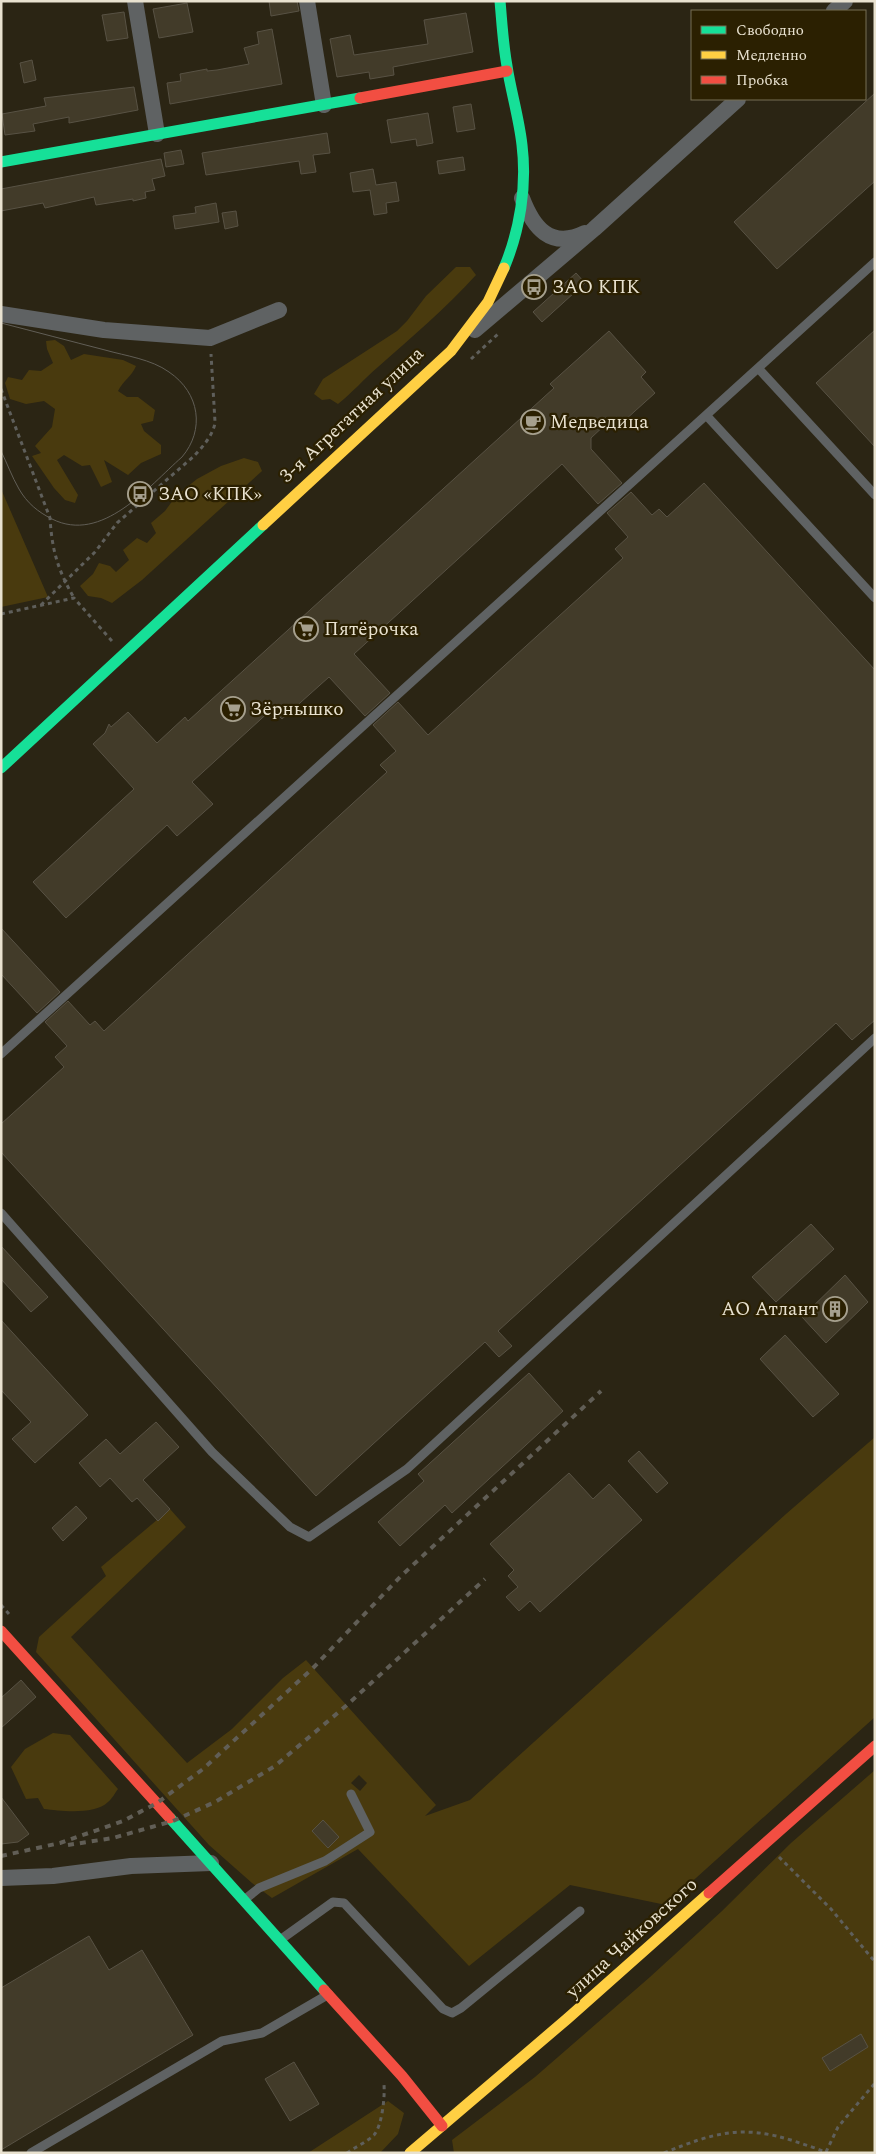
<svg xmlns="http://www.w3.org/2000/svg" width="876" height="2154" viewBox="0 0 876 2154" font-family="Spectral,serif">
  <style>
    .green { fill: #493a0e; fill-rule: evenodd }
    .building { fill: #423b29; stroke: #585244 }
    .lines { fill: none; stroke-linecap: round; stroke-linejoin: round }
    .path { stroke: #5f5f5b; stroke-width: 3; stroke-dasharray: 4 4; stroke-linecap: butt }
    .lane { stroke: #5f6263; stroke-width: 9 }
    .street { stroke: #5f6263; stroke-width: 16 }
    .fast { stroke: #16e098; stroke-width: 11 }
    .slow { stroke: #ffcf43; stroke-width: 11 }
    .jam { stroke: #f24e42; stroke-width: 11 }
    .tram { stroke: #615e56; stroke-width: 1 }
    .rail { stroke: #615e56; stroke-width: 4; stroke-dasharray: 6 6; stroke-linecap: butt }
    .labels { text-anchor: middle; dominant-baseline: central; stroke-width: 4.5; stroke-linejoin: round; paint-order: stroke }
    .poi-label { font-size: 19px; fill: #e9e2d0; stroke: #2b2001; text-anchor: start }
    .street-label { font-size: 19px; fill: #e9e2d0; stroke: #2b2001 }
  </style>
  <rect width="100%" height="100%" fill="#2b2514"/>
  <path class="green" d="M456,267H470L476,275C446,308 411,338 378,367C364,379 352,393 338,404L330,399L322,400L314,394L323,379L397,331L407,321L426,296Z
    M55,340L64,346L71,360L84,354L123,360L136,366C132,376 123,381 118,391L127,397H138L155,410L153,421L141,424L144,431L161,445V454L141,463L128,475L104,460L112,482L101,487L90,465L82,466L64,455L57,460L78,495L75,503L65,500L54,488L32,456L41,453L35,446L52,427L55,409L44,401L26,404L10,399L5,383L8,377L22,380L29,370L41,371L53,363L47,349L46,341Z
    M244,458L258,462L262,471L142,580L112,603L101,598L88,596L80,586L93,574L99,563L110,566L116,572L129,560L123,550L137,538L147,543L156,533L151,523L165,511L176,496L197,479L221,466Z
    M1,489L48,597L1,607Z
    M875,1437V1717L666,1905L570,1885L469,1966L358,1849L272,1898L252,1883L209,1845L36,1652L39,1637L106,1576L101,1567L170,1509L186,1527L71,1637L187,1763L232,1729L283,1678L306,1660L436,1805L425,1816L470,1800L786,1514ZM359,1775L367,1783L360,1791L351,1783ZM322,1821L339,1837L328,1848L312,1831Z
    M53,1733L70,1735L118,1789C115,1793 112,1799 108,1802C95,1815 61,1811 44,1809L38,1798L26,1799L11,1767L25,1749Z
    M875,1770V2153H454L452,2140L535,2077L650,1977L722,1911L791,1843Z
    M388,2101L404,2113L398,2134L380,2153H308Z"/>
  <path class="building" d="M269,1H297L299,11L271,16Z
    M187,3L193,32L159,38L153,9Z
    M124,12L128,38L107,41L102,15Z
    M466,13L473,52L393,67L394,75L370,79L369,72L337,77L330,39L350,35L354,55L428,44L424,20Z
    M272,29L282,84L170,104L167,83L181,81L180,74L207,69V71L217,70L249,64L244,48L259,44L257,32Z
    M32,60L36,80L24,83L20,63Z
    M134,87L138,110L69,123V117L33,124L35,131L5,135L2,114L46,106L44,98Z
    M875,93V181L777,269L734,222Z
    M471,104L475,129L457,132L453,107Z
    M428,113L433,143L417,146L416,139L391,143L387,120Z
    M327,133L330,153L313,155L316,172L301,174L299,161L206,175L202,153Z
    M181,150L184,164L166,167L164,153Z
    M463,157L465,170L439,174L437,161Z
    M161,159L165,176L152,179L155,190L145,192L146,198L133,201V199L96,205L94,197L45,208L43,203L1,211V189Z
    M373,169L376,185L396,182L399,201L386,203L387,213L374,215L370,190L353,192L350,173Z
    M216,203L219,222L175,229L173,216L196,213L195,207Z
    M236,211L238,226L225,229L222,213Z
    M576,273L585,283L542,322L533,312Z
    M875,330V447L816,383Z
    M609,331L646,372L641,377L655,393L614,430L607,423L591,438V449L622,483L598,504L562,464L354,654L390,693L365,716L329,677L282,719L272,709L192,782L213,804L177,836L167,825L66,918L33,882L134,789L93,744L105,733L109,724L111,727L128,712L157,743L185,717L188,721L554,388L550,384Z
    M704,483L875,670V1020L852,1040L836,1023L498,1331L512,1346L499,1357L485,1342L316,1496L1,1152V1124L64,1067L55,1057L67,1046L45,1022L68,1001L90,1025L95,1021L104,1031L387,772L380,765L396,751L373,725L398,702L428,735L623,558L615,549L628,537L607,513L631,492L652,515L659,509L667,517Z
    M1,928L60,992L37,1013L1,974Z
    M811,1224L834,1249L776,1302L752,1277Z
    M1,1246L48,1297L31,1312L1,1279Z
    M845,1275L868,1302L826,1343L802,1317Z
    M1,1320L88,1415L35,1463L12,1439L31,1422L1,1390Z
    M785,1335L839,1394L813,1417L760,1359Z
    M529,1373L563,1411L452,1513L445,1505L400,1546L378,1522L424,1481L418,1474Z
    M156,1422L179,1447L143,1480L170,1509L158,1521L137,1498L132,1502L110,1478L100,1487L79,1463L106,1439L120,1454Z
    M639,1451L668,1483L657,1493L628,1461Z
    M569,1473L593,1499L609,1484L642,1520L540,1612L530,1601L519,1611L506,1597L518,1587L508,1576L514,1570L490,1544Z
    M76,1506L87,1518L63,1541L52,1528Z
    M21,1680L36,1697L1,1728V1698Z
    M1,1797L29,1834L18,1842L1,1844Z
    M323,1820L339,1837L328,1848L312,1831Z
    M89,1936L109,1970L142,1950L193,2035L1,2150V1988Z
    M861,2034L868,2047L830,2071L822,2058Z
    M294,2062L319,2104L290,2121L265,2079Z"/>
  <g class="lines">
    <path class="path" d="M471,359L498,334
      M1,389L50,518C52,551 58,570 74,598
      M41,605L95,552L117,523L193,457C202,448 214,434 215,422L211,354
      M1,614L74,598L112,641
      M1,1605L9,1614
      M779,1857L831,1909L875,1962
      M826,2152L838,2127L875,2083
      M347,2153C355,2147 367,2142 374,2135C382,2126 385,2097 384,2085
      M664,2153C713,2133 742,2124 794,2141C805,2145 817,2148 827,2153"/>
    <path class="lane" d="M758,368L875,495
      M706,415L875,598
      M1,1054L875,262
      M1,1213L212,1452L290,1527L309,1537L407,1469L875,1038
      M244,1900L259,1888L325,1861L370,1832L351,1794
      M280,1940L333,1902L344,1903L443,2009L452,2013L461,2008L580,1911
      M31,2153L222,2041L262,2033L329,1994"/>
    <path class="street" d="M135,1L157,134
      M307,1L324,105
      M834,11L845,1
      M522,198C533,227 550,250 585,233
      M1,314L104,330L210,338L279,310
      M475,330L594,229L738,99
      M1,1878L53,1876L131,1866L211,1863"/>
    <path class="fast" d="M500,1C502,23 503,44 507,66C511,92 519,118 522,145C527,186 520,230 504,268
      M1,162L360,98
      M1,768L263,525
      M170,1818L324,1990"/>
    <path class="slow" d="M263,525L451,351L488,302L504,268
      M410,2153L567,2019L709,1893"/>
    <path class="jam" d="M360,98L507,71
      M1,1631L170,1818
      M709,1893L875,1746
      M324,1990L402,2076L442,2126"/>
    <path class="tram" d="M1,323C36,332 70,341 105,350C126,356 151,359 169,372C200,393 205,430 182,457C148,487 102,544 52,519C38,512 27,503 19,489C12,477 7,463 1,451"/>
    <path class="rail" d="M68,1845L113,1838L173,1821L215,1802L275,1766L347,1705L485,1579
      M1,1856L60,1843L123,1821L157,1803L203,1769L313,1668L401,1576L601,1391"/>
  </g>
  <defs>
    <symbol id="bus-ring" viewBox="-11 -11 22 22"><circle r="9.5" fill="#2b2001" stroke="#a6a08e" stroke-width="1.5"/><path d="M-5-6H5V4H4V6H2V4H-2V6H-4V4H-5ZM-3.5-4V0h7V-4ZM-3.5 1.2v1.5H-2V1.2ZM2 1.2v1.5H3.5V1.2Z" fill="#a6a08e"/></symbol>
    <symbol id="cafe-ring" viewBox="-11 -11 22 22"><circle r="9.5" fill="#2b2001" stroke="#a6a08e" stroke-width="1.5"/><path d="M-5.5-4.5H6V0H3Q3 3.5 0 3.5H-2.5Q-5.5 3.5-5.5 0ZM3-3.2v2h1.7v-2ZM-6 4.5H4V6H-6Z" fill="#a6a08e"/></symbol>
    <symbol id="supermarket-ring" viewBox="-11 -11 22 22"><circle r="9.5" fill="#2b2001" stroke="#a6a08e" stroke-width="1.5"/><path d="M-6-5.5h2.5l.6 2H6L4.5 2H-2.5L-4.4-4H-6ZM-1.5 3.2a1.3 1.3 0 1 0 .1 0ZM3 3.2a1.3 1.3 0 1 0 .1 0Z" fill="#a6a08e"/></symbol>
    <symbol id="building-ring" viewBox="-11 -11 22 22"><circle r="9.5" fill="#2b2001" stroke="#a6a08e" stroke-width="1.5"/><path d="M-4-6H4V6H1V3H-1V6H-4ZM-2.5-4.3h1.7v1.8h-1.7ZM.8-4.3h1.7v1.8H.8ZM-2.5-1h1.7V.8h-1.7ZM.8-1h1.7V.8H.8Z" fill="#a6a08e"/></symbol>
  </defs>
  <g fill-rule="evenodd">
    <use href="#bus-ring" x="520" y="273" width="28" height="28"/>
    <use href="#cafe-ring" x="519" y="408" width="28" height="28"/>
    <use href="#bus-ring" x="126" y="480" width="28" height="28"/>
    <use href="#supermarket-ring" x="292" y="615" width="28" height="28"/>
    <use href="#supermarket-ring" x="219" y="695" width="28" height="28"/>
    <use href="#building-ring" x="821" y="1295" width="28" height="28"/>
  </g>
  <g class="labels">
    <g class="poi-label">
      <text x="552" y="287">ЗАО КПК</text>
      <text x="550" y="422">Медведица</text>
      <text x="158" y="494">ЗАО «КПК»</text>
      <text x="324" y="629">Пятёрочка</text>
      <text x="250" y="709">Зёрнышко</text>
      <text x="818" y="1309" text-anchor="end">АО Атлант</text>
    </g>
    <g class="street-label">
      <text transform="translate(352 415) rotate(-43)">3-я Агрегатная улица</text>
      <text transform="translate(632 1938) rotate(-42)">улица Чайковского</text>
    </g>
  </g>
  <rect width="876" height="2154" fill="none" stroke="#e9e2d0" stroke-width="5"/>
  <rect x="691" y="10" width="175" height="90" fill="#2b2001" stroke="#776e54"/>
  <rect x="701" y="26" width="25" height="8" fill="#16e098" stroke="#776e54"/>
  <text x="736" y="35" font-size="15" fill="#e9e2d0">Свободно</text>
  <rect x="701" y="51" width="25" height="8" fill="#ffcf43" stroke="#776e54"/>
  <text x="736" y="60" font-size="15" fill="#e9e2d0">Медленно</text>
  <rect x="701" y="76" width="25" height="8" fill="#f24e42" stroke="#776e54"/>
  <text x="736" y="85" font-size="15" fill="#e9e2d0">Пробка</text>
</svg>
